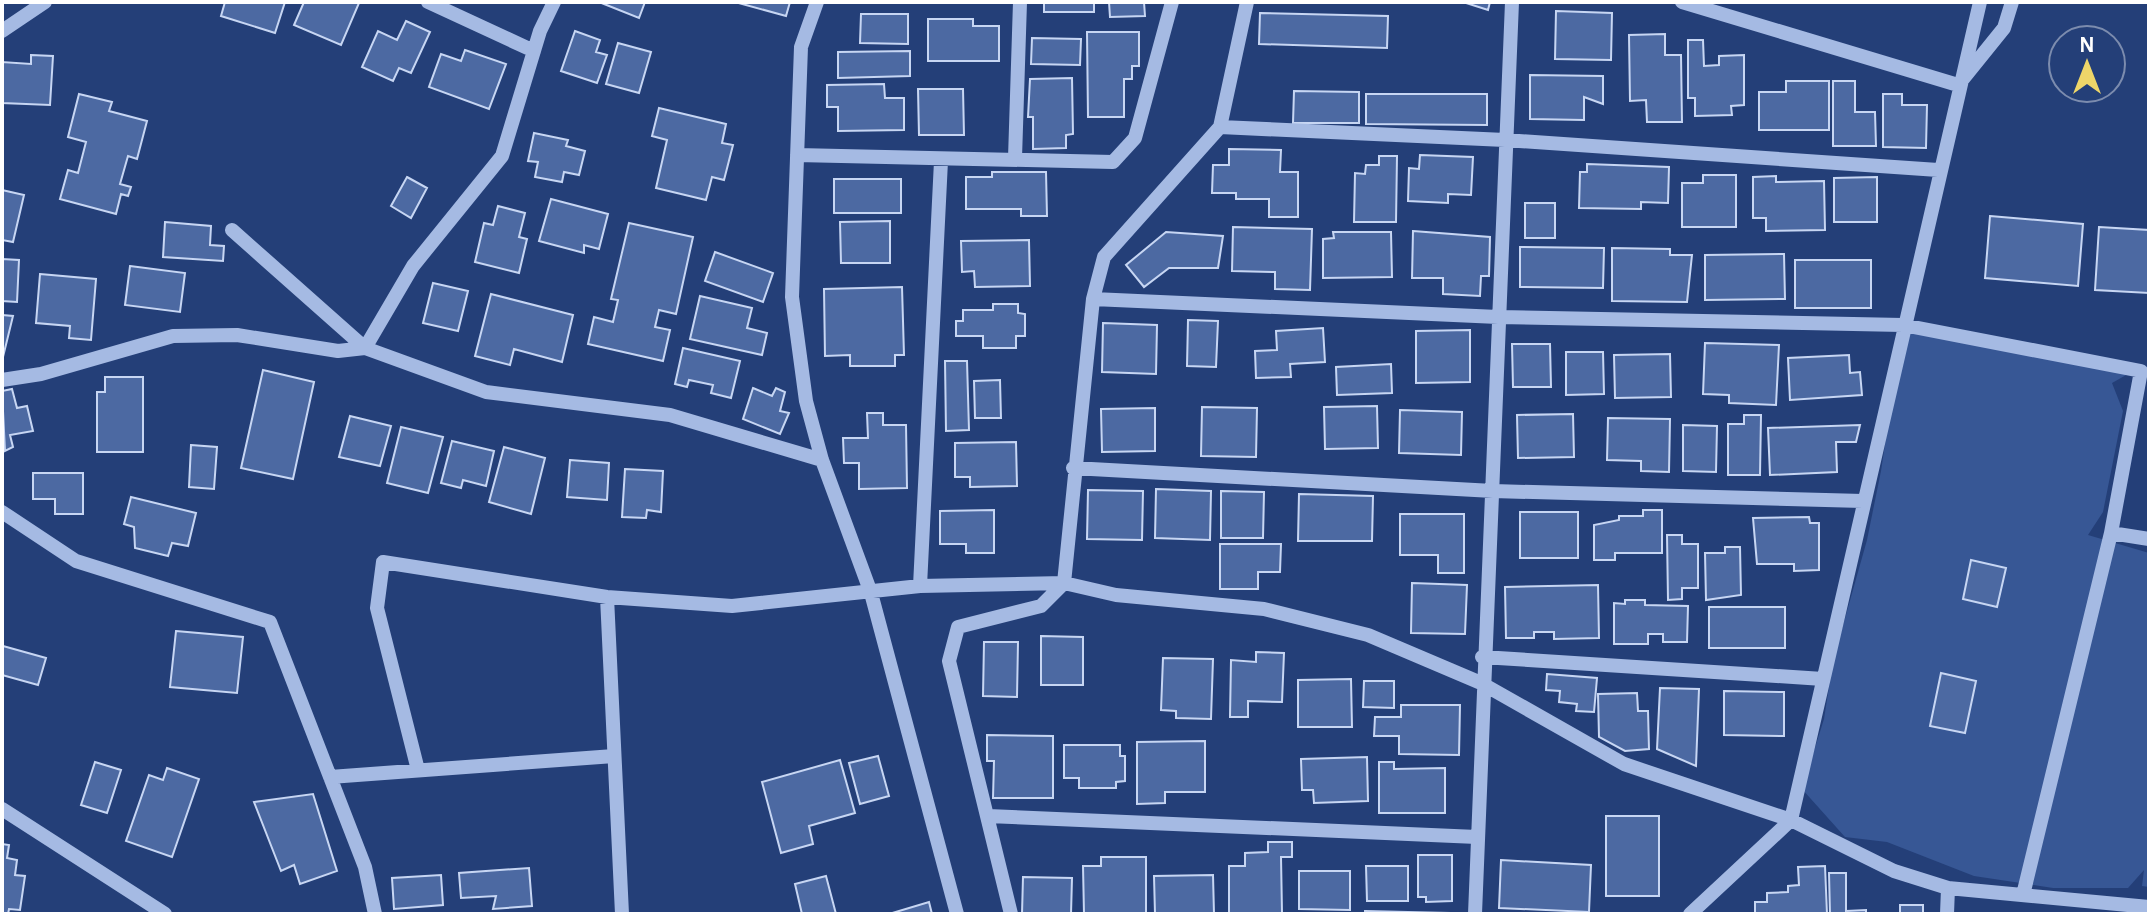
<svg xmlns="http://www.w3.org/2000/svg" width="2151" height="916" viewBox="0 0 2151 916" font-family="'Alegreya Sans',sans-serif">
  <style>
    .green { fill: #375795 }
    .building { fill: #4c69a2; stroke: #c7d6f3; stroke-width: 2 }
    .lines { fill: none; stroke-linecap: round; stroke-linejoin: round }
    .minor { stroke: #a5bae3; stroke-width: 14 }
  </style>
  <rect width="100%" height="100%" fill="#243f78"/>
  <path class="green" d="M1903,325L2135,370L2112,383L2123,411L2103,512L2088,535L2149,553V887L2142,886L2144,870L2128,888H2053L1974,876L1887,842L1845,837L1802,789L1824,719L1833,661L1867,540L1881,471Z"/>
  <path class="building" d="M225,2H285L275,33L221,16Z
    M304,2L359,3L341,45L294,25Z
    M599,2H645L639,18Z
    M735,2H790L786,16Z
    M1044,2H1094V12H1044Z
    M1109,2H1144L1145,16L1110,17Z
    M1463,2H1490L1488,10Z
    M1556,11L1612,13L1611,60L1555,59Z
    M1260,13L1388,16L1387,48L1259,44Z
    M861,14H908V44L860,43Z
    M928,19H973V26H999V61H928Z
    M406,21L430,32L411,73L399,68L393,81L362,67L378,31L397,40Z
    M575,31L600,40L596,52L607,55L597,83L561,71Z
    M1087,32H1139V66H1132V79H1124V117H1088Z
    M1665,34V55H1681L1682,122H1647L1646,100L1630,101L1629,35Z
    M1032,38L1081,39L1080,65L1031,64Z
    M1688,40H1703L1704,66L1719,65V56L1744,55V105L1731,106L1732,115L1695,116V98H1688Z
    M618,43L651,52L639,93L606,84Z
    M465,50L506,64L489,109L429,87L441,54L461,61Z
    M910,51V76L838,78V52Z
    M31,55L53,56L50,105L2,103V62L31,64Z
    M1530,75L1603,76V104L1584,97V120L1530,119Z
    M1072,78L1073,134L1066,135V148L1033,149V117H1028L1030,79Z
    M1786,81H1829V130H1759V92H1786Z
    M1833,81H1855V112H1875L1876,146H1833Z
    M884,84L885,98H904V130L838,131V107H827V85Z
    M918,89H963L964,135H919Z
    M1294,91L1359,92V123H1293Z
    M79,94L112,102L109,111L147,121L137,159L128,156L120,184L131,187L128,196L121,194L116,214L60,199L68,170L78,173L86,142L68,137Z
    M1366,94H1487V125L1366,124Z
    M1883,94H1902V105H1927L1926,148L1883,147Z
    M659,108L726,124L722,143L733,145L724,180L712,177L706,200L656,188L667,140L652,136Z
    M534,133L568,140L566,146L585,151L579,175L564,172L562,182L535,177L538,162L528,161Z
    M1229,149L1281,150L1280,172H1298V217H1269V199H1236V193H1212L1213,165H1229Z
    M1420,155L1473,157L1471,195L1448,194V203L1408,201L1409,168L1419,169Z
    M1379,156H1397L1396,222H1354L1355,173L1365,174L1366,165H1379Z
    M1587,164L1669,167L1668,203L1641,202V209L1579,208L1580,172H1587Z
    M992,172H1046L1047,216H1021V209H966V177H992Z
    M1703,175H1736V227H1682V183H1703Z
    M1776,176V182L1824,181L1825,230L1766,231V218H1753V177Z
    M407,177L427,188L411,218L391,206Z
    M1877,177V222H1834V178Z
    M834,179H901V213H834Z
    M2,190L24,195L13,242L2,240Z
    M551,199L608,214L599,249L584,245V253L539,241Z
    M1525,203H1555V238H1525Z
    M498,206L525,213L519,237L527,239L519,273L475,262L484,223L493,225Z
    M1990,216L2083,224L2078,286L1985,278Z
    M890,221V263H841L840,222Z
    M165,222L211,226L210,245L224,246L223,261L163,257Z
    M629,223L693,237L676,314L659,310L655,327L670,330L663,361L588,344L594,317L613,322L618,300L611,299Z
    M1233,227L1312,229L1310,290L1275,289V272L1232,271Z
    M2099,227L2149,230V293L2095,290Z
    M1413,231L1490,237L1489,276H1481L1480,296L1443,294V278H1412Z
    M1166,232L1223,236L1218,268H1169L1144,287L1126,265Z
    M1333,232H1391L1392,277L1323,278V239L1334,238Z
    M1029,240L1030,286L975,287L974,271L962,272L961,241Z
    M1520,247L1604,248L1603,288L1520,287Z
    M1612,248L1670,249V255H1692L1687,302L1612,301Z
    M715,252L773,273L763,302L705,281Z
    M1784,254L1785,299L1705,300V255Z
    M2,259L19,260L17,302L2,301Z
    M1795,260H1871V308H1795Z
    M130,266L185,273L180,312L125,305Z
    M40,274L96,279L91,340L69,338L70,326L36,323Z
    M433,283L468,291L458,331L423,323Z
    M902,287L904,355H895V366H850V355L825,356L824,289Z
    M491,294L573,315L562,362L514,349L510,365L475,356Z
    M700,296L752,308L747,328L767,333L762,355L690,339Z
    M993,304H1018V313L1025,314V336H1016V348H983V336H956V321H963V310H993Z
    M2,315L13,316L2,361Z
    M1188,320L1218,321L1216,367L1187,366Z
    M1103,323L1157,325L1156,374L1102,372Z
    M1323,328L1325,362L1290,364L1291,377L1256,378L1255,351L1277,350L1276,331Z
    M1470,330V382L1416,383V331Z
    M1705,343L1779,345L1776,405L1729,403V395L1703,394Z
    M1512,344H1550L1551,387H1513Z
    M683,348L740,361L731,398L711,393L713,385L689,380L687,387L675,384Z
    M1566,352H1603L1604,394L1566,395Z
    M1670,354L1671,397L1615,398L1614,355Z
    M1849,355L1850,373L1860,372L1862,395L1790,400L1788,358Z
    M945,361H967L969,430L946,431Z
    M1391,364L1392,393L1337,395L1336,367Z
    M263,370L314,382L293,479L241,468Z
    M105,377H143V452H97V392H105Z
    M1000,380L1001,418H975L974,381Z
    M753,388L772,396L776,388L785,392L780,411L789,413L780,434L743,419Z
    M12,389L17,408L27,406L33,431L10,435L13,447L5,451L2,391Z
    M1377,406L1378,448L1325,449L1324,407Z
    M1202,407L1257,408L1256,457L1201,456Z
    M1155,408V451L1102,452L1101,409Z
    M1400,410L1462,412L1461,455L1399,453Z
    M867,413H883V425H906L907,488L859,489V463H844L843,438H868Z
    M1573,414L1574,457L1518,458L1517,415Z
    M1744,415H1761L1760,475H1728V424H1744Z
    M350,416L391,426L380,466L339,457Z
    M1608,418L1670,419L1669,472L1641,471V461L1607,460Z
    M1683,425L1717,426L1716,472L1683,471Z
    M1860,425L1856,442H1836L1837,472L1770,475L1768,428Z
    M401,427L443,437L428,493L387,483Z
    M452,441L494,451L486,486L463,480L461,488L441,483Z
    M1016,442L1017,486L970,487V477H955V443Z
    M191,445L217,447L214,489L189,487Z
    M504,447L545,458L531,514L489,502Z
    M570,460L609,463L607,500L567,497Z
    M625,469L663,471L661,512L647,510L646,518L622,517Z
    M33,473H83V514H55V499H33Z
    M1156,489L1211,491L1210,540L1155,538Z
    M1088,490L1143,491L1142,540L1087,539Z
    M1221,491L1264,492L1263,538H1221Z
    M1299,494L1373,496L1372,541H1298Z
    M131,497L196,513L188,546L172,543L168,556L135,548L134,527L124,524Z
    M994,510V553H966V544H940V511Z
    M1643,510H1662V553H1615V560H1594V525L1619,520V516H1643Z
    M1520,512H1578V558H1520Z
    M1400,514H1464V573H1438V555H1400Z
    M1809,517L1810,523H1819V570L1794,571V564H1757L1753,518Z
    M1667,535H1682V544H1698V588H1682V599L1668,600Z
    M1220,544H1281L1280,572H1258V589H1220Z
    M1725,547H1740L1741,595L1706,600L1705,553H1725Z
    M1971,560L2006,568L1997,607L1963,599Z
    M1412,583L1467,585L1465,634L1411,633Z
    M1598,585L1599,638L1554,639V632H1534V638H1506L1505,587Z
    M1625,600H1645V605L1688,606L1687,642H1663V634H1648V644H1614V603L1625,604Z
    M1709,607H1785V648H1709Z
    M176,631L243,637L237,693L170,687Z
    M1041,636L1083,637V685H1041Z
    M984,642H1018L1017,697L983,696Z
    M3,646L46,658L38,685L2,675Z
    M1256,652L1284,653L1282,702L1248,701V717H1230L1231,660L1256,662Z
    M1163,658L1213,659L1211,719L1176,718V711L1161,710Z
    M1941,673L1976,681L1965,733L1930,726Z
    M1547,674L1597,678L1594,712L1576,711L1577,704L1559,702L1560,691L1546,690Z
    M1351,679L1352,727H1298V680Z
    M1364,681H1394V708L1363,707Z
    M1660,688L1699,689L1696,766L1657,749Z
    M1724,691L1784,692V736L1724,735Z
    M1637,693L1638,711H1648L1649,749L1625,751L1599,737L1598,694Z
    M1401,705H1460L1459,755L1399,754V736H1374L1375,717H1401Z
    M987,735L1053,736V798H993L994,761H987Z
    M1205,741V792H1165V803L1137,804V742Z
    M1064,745H1120V756H1125V781L1116,782V788H1079V778H1064Z
    M878,756L889,796L860,804L849,763Z
    M1367,757L1368,801L1314,803L1313,790H1302L1301,759Z
    M840,760L855,813L809,826L813,844L781,853L762,782Z
    M95,762L121,770L107,813L81,805Z
    M1379,762H1394V769L1445,768V813H1379Z
    M167,768L199,779L172,857L126,841L149,775L163,780Z
    M313,794L337,871L300,884L294,865L281,871L254,802Z
    M1606,816H1659V896H1606Z
    M1268,842H1292V857H1281L1282,913L1229,914V866H1245V853L1268,852Z
    M2,844L9,845L7,858L17,860L15,875L25,876L20,910L9,909L8,914H2Z
    M1418,855H1452V901L1426,902V897H1418Z
    M1101,857H1146V913L1084,914L1083,866H1101Z
    M1501,860L1591,865L1589,912L1499,908Z
    M1366,866H1408V901H1367Z
    M1825,866L1827,914H1755V902H1767V893L1788,892V886L1799,885L1798,867Z
    M529,868L532,906L493,909L496,896L461,898L459,873Z
    M1299,871H1350V910L1299,909Z
    M1829,873H1846V911L1866,910V914H1830Z
    M441,875L443,905L394,909L392,878Z
    M1213,875L1214,914H1155L1154,876Z
    M826,876L836,914H802L795,884Z
    M1023,877L1072,878L1071,914H1022Z
    M929,902L932,914H889Z
    M1900,905H1923V914H1900Z
    M1365,911L1450,913V914H1365Z"/>
  <g class="lines">
    <path class="minor" d="M428,2L534,51
      M554,2L540,31L502,156L413,266L365,348L486,392L670,415L822,460
      M817,2L801,47L792,297L806,401L822,460L871,593L957,914
      M1682,2L1958,85L2004,28L2012,2
      M2,31L45,2
      M1220,127L1505,140L1938,170
      M797,155L1113,162L1135,138L1172,2
      M1015,158L1020,2
      M232,230L365,348
      M1093,299L1498,317L1903,325L2141,371L2111,533L2149,539
      M2,380L41,374L173,336L237,335L338,351L365,348
      M1073,468L1493,491L1863,501
      M2,512L76,561L270,622L365,867L375,914
      M920,586L941,161
      M607,597L622,914
      M1482,657L1823,679
      M418,770L377,608L383,562L607,597L732,606L920,586L1064,583L1116,595L1264,609L1368,635L1481,683L1624,764L1791,820L1894,871L1948,888L2149,907
      M330,777L614,756
      M2,809L165,914
      M988,816L1477,837
      M2023,895L2111,533
      M1011,914L949,661L958,627L1041,606L1064,583L1093,299L1104,257L1220,127L1247,2
      M1475,914C1486,610 1498,306 1512,2
      M1690,914L1791,820L1980,2
      M1947,914L1948,888"/>
  </g>
  <rect width="2151" height="916" fill="none" stroke="#ffffff" stroke-width="8"/>
  <g transform="translate(2087 64)"><circle r="38" fill="#243f78" stroke="#7c8cae" stroke-width="2"/>
  <path d="M0-6L14 30L0 20L-14 30Z" fill="#eed669"/>
  <text y="-12" font-size="22" font-weight="bold" text-anchor="middle" fill="#ffffff">N</text>
  </g>
</svg>
